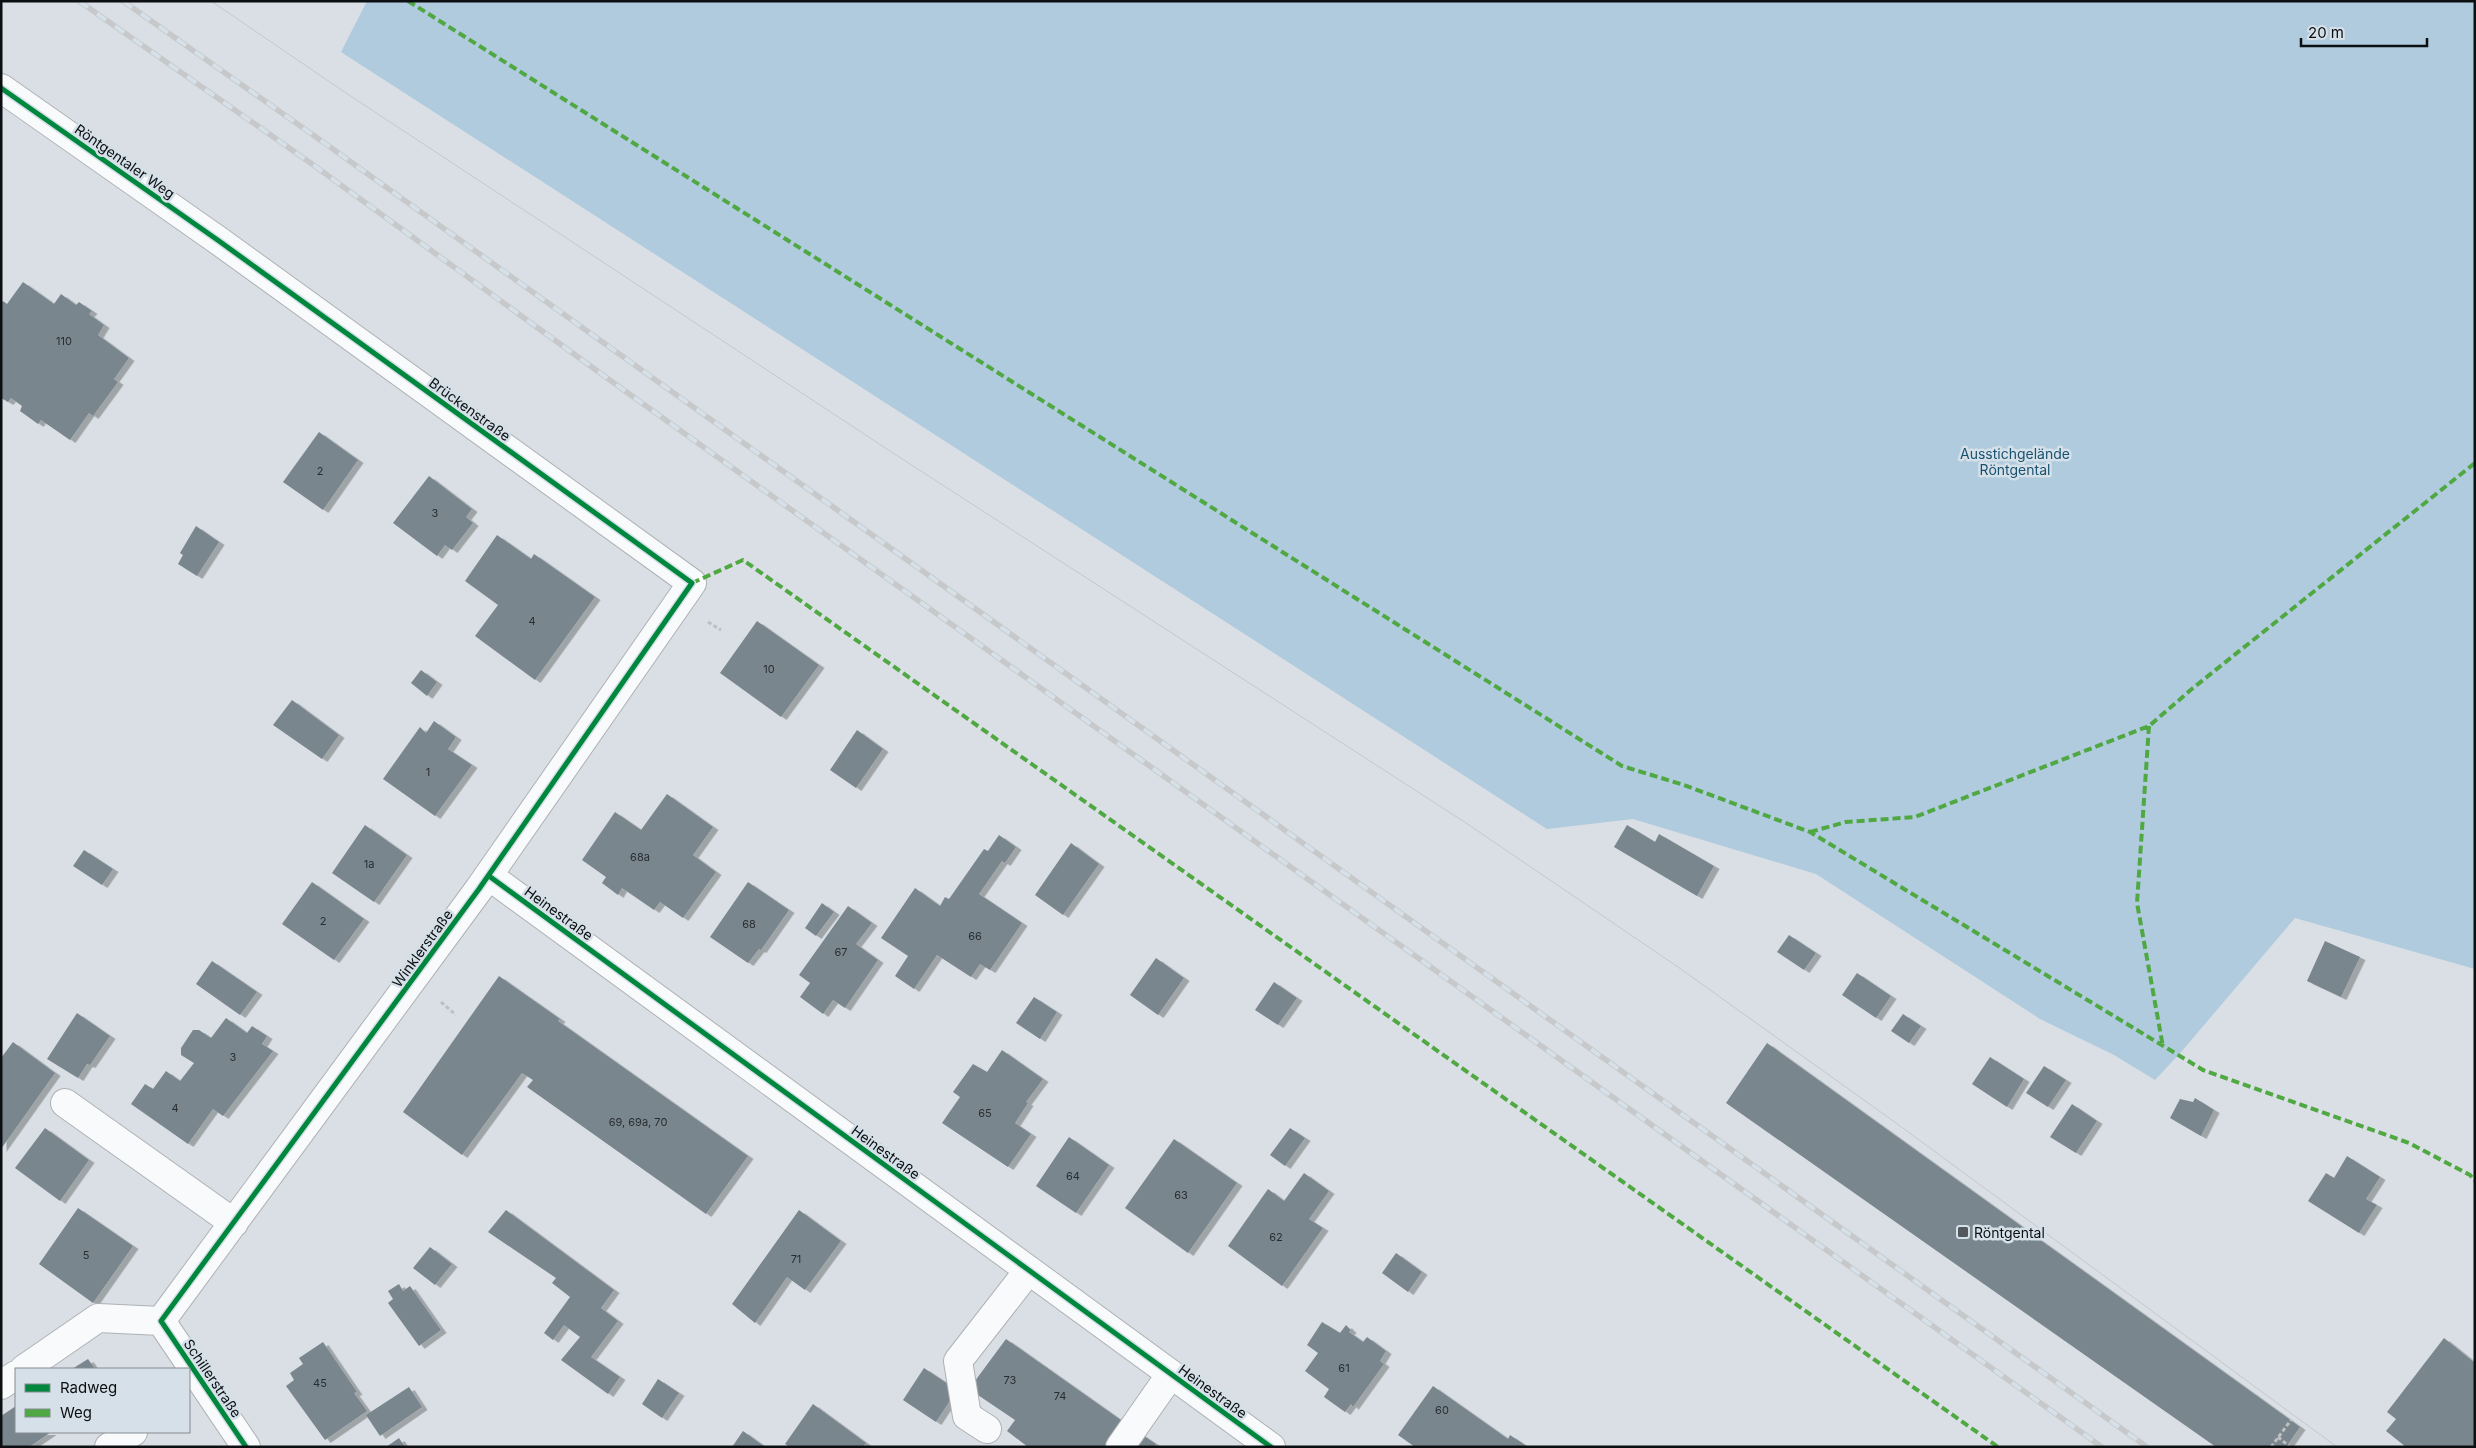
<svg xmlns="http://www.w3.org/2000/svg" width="2476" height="1448" viewBox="0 0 2476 1448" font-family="Inter,sans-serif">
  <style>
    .green { fill: #afcbdd }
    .building { fill: #7a868d; filter: url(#shadow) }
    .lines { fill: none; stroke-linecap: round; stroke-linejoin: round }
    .minor-casing { stroke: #aeb2b5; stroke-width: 30 }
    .path { stroke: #bebfc1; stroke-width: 3; stroke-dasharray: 4 2.5; stroke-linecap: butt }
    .minor { stroke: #f9fafb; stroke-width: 28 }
    .tram { stroke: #c6c8ca; stroke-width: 1 }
    .rail-casing { stroke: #c6c8ca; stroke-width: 5.5 }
    .rail { stroke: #d5e0e8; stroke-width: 4; stroke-dasharray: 11; stroke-linecap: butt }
    .quiet { stroke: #50a842; stroke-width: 4; stroke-dasharray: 8 4; stroke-linecap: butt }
    .cycleway-casing { stroke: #d5e0e8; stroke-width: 8 }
    .cycleway { stroke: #00873e; stroke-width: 5 }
    .poi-dot { fill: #54585c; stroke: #d5e0e8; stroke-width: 2 }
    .labels { text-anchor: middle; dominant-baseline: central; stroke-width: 5; stroke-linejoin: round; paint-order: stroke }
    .number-label { font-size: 11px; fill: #282d31 }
    .street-label { font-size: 14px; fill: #0c0f12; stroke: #d5e0e8 }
    .park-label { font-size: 14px; fill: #195271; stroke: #d5e0e8 }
    .poi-label { font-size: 14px; fill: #0c0f12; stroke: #d5e0e8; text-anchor: start }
  </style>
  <defs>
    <filter id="shadow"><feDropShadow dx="5.5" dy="3" stdDeviation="0" flood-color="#0004"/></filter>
  </defs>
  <rect width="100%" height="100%" fill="#d9dfe4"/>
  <path class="green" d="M367,1H2475V969L2295,918L2182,1051L2155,1080L2114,1055L2040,1019L1816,874L1633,819L1547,829L341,52Z"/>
  <path class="building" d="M23,282L54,304L61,294L76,305L79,302L92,311L89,314L104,325L98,335L129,358L114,379L118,382L93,416L89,413L70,440L41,420L38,424L20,411L22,406L11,398L8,402L1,398V304L3,301L7,304Z
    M319,432L358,460L323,510L283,482Z
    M429,476L472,509L466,517L473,523L452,550L445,545L437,556L393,523Z
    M196,526L219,542L197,576L178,564L183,555L180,553Z
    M497,535L531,559L534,554L595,597L535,680L475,636L498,605L465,581Z
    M757,621L819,665L781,717L720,673Z
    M421,670L437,682L427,696L411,683Z
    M292,700L339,735L322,759L273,725Z
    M434,721L456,737L448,749L472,765L435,816L383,779L420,727L426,733Z
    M857,730L883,749L856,788L830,770Z
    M667,794L713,827L693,855L716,872L683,918L660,902L654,910L622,888L618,895L602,883L606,877L582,860L615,812L641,830Z
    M365,825L407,855L374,902L332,873Z
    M1627,825L1655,842L1659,834L1714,866L1697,896L1614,847Z
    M999,835L1016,847L1005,863L1002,861L979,894L1022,923L990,970L980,964L971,977L937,955L914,989L895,976L908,956L881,938L915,888L940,906L945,897L949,899L984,849L988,851Z
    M1071,843L1099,864L1063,915L1035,895Z
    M84,850L113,869L102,885L73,866Z
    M312,882L364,919L334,960L282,924Z
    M748,882L789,910L761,950L759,949L748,963L710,937Z
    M822,903L834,912L816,936L805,928Z
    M848,906L872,923L856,944L878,960L845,1008L833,1000L823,1014L800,997L810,983L799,975Z
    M1789,935L1816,953L1804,970L1777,952Z
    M2325,941L2360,957L2341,997L2307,981Z
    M1156,958L1184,978L1158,1015L1130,995Z
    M212,961L257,992L240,1015L196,984Z
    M1857,973L1891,996L1876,1018L1842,995Z
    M499,976L560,1019L558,1021L748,1156L706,1214L527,1087L533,1080L522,1073L462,1155L403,1112Z
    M1274,982L1297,998L1278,1025L1255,1010Z
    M1034,997L1057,1012L1040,1039L1016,1023Z
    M77,1013L110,1036L90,1065L87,1064L78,1078L47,1059Z
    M1903,1014L1921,1026L1909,1043L1891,1031Z
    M226,1018L247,1033L252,1026L267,1036L262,1044L273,1051L223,1116L213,1109L188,1144L131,1104L145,1084L153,1089L166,1071L180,1081L194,1063L181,1055V1048L193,1030H199L211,1038Z
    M13,1042L55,1073L1,1149V1058Z
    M1767,1043L2300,1427L2286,1447H2216L1726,1103Z
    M1002,1050L1043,1079L1026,1102L1028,1103L1015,1123L1031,1134L1008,1167L942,1123L960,1097L953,1092L973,1064L987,1072Z
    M1990,1057L2024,1079L2007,1107L1972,1084Z
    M2044,1066L2066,1080L2048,1107L2026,1093Z
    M2195,1098L2214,1110L2201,1136L2170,1118L2180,1099L2193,1102Z
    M2072,1104L2097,1121L2076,1153L2050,1137Z
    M45,1128L89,1160L60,1201L15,1168Z
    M1290,1128L1305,1138L1285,1166L1270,1155Z
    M1069,1137L1109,1165L1076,1213L1036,1186Z
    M1174,1139L1237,1183L1188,1253L1125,1208Z
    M2347,1156L2380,1177L2366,1199L2377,1205L2359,1233L2308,1201L2326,1173L2334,1178Z
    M1304,1173L1329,1191L1309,1219L1323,1228L1282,1286L1228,1246L1268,1189L1284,1201Z
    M78,1208L133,1246L93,1303L39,1264Z
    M506,1210L614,1290L601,1308L618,1321L591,1357L620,1377L608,1394L561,1360L580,1337L564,1325L553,1340L544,1333L570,1297L552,1283L556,1278L488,1232Z
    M799,1210L841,1241L805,1290L787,1277L755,1323L732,1304Z
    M430,1247L452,1264L435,1285L413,1268Z
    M1396,1253L1422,1272L1408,1292L1382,1273Z
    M399,1284L403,1291L410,1286L441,1330L419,1346L388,1303L393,1299L388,1291Z
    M1322,1322L1340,1333L1346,1325L1351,1330L1349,1332L1363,1342L1367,1337L1386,1351L1380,1361L1384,1364L1353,1407L1351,1404L1345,1412L1324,1397L1329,1389L1305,1371L1318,1353L1307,1345Z
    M2444,1338L2475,1363V1447H2406L2386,1431L2396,1419L2387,1412Z
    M1006,1339L1125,1423L1108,1447H1028L1007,1431L1015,1420L969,1389Z
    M323,1342L357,1392L354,1393L367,1411L325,1440L286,1386L294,1380L290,1373L303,1364L299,1358Z
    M88,1359L95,1369H72Z
    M924,1368L957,1390L936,1422L903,1400Z
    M658,1379L679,1393L662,1418L642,1404Z
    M1433,1386L1508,1439L1510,1435L1528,1447H1415L1398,1435Z
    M409,1387L422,1407L380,1436L366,1415Z
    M813,1404L866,1443L863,1447H790L785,1444Z
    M16,1406V1432H51L29,1447H1V1416Z
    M743,1431L765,1447H732Z
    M1138,1432L1156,1444L1154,1447H1127Z
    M399,1438L405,1447H386Z"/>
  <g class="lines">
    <defs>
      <path id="minor" d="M1,88L219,241L692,583L479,889L161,1321
        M489,876L1271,1447
        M65,1103L234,1223
        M161,1321L246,1447
        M24,1369L98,1318L161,1321
        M1,1385L16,1375
        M987,1429L967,1416L958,1361L1029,1270
        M109,1447L133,1432
        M1120,1447L1171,1374"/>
    </defs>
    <use href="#minor" class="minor-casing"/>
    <path class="path" d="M708,622L721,630
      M441,1002L456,1015
      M2278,1437L2290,1447
      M2271,1447L2291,1420"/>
    <use href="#minor" class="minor"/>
    <path class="tram" d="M211,1L346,93L893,453L1466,823L1678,967L1896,1123L2337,1447"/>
    <defs>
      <path id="rail" d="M79,1L312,164L600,373L2102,1447
        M123,1L323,142L2147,1447"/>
    </defs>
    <use href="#rail" class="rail-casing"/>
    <use href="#rail" class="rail"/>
    <path class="quiet" d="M408,1L1622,766L1684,785L1810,832L2203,1070L2409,1143L2470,1175L2475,1181
      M692,583L743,560L1998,1447
      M2149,726L2137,903L2163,1047
      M1810,832L1846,822L1915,817L2149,726L2193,688L2475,463"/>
    <defs>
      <path id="cycleway" d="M1,88L219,241L692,583L479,889L161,1321L246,1447
        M489,876L1271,1447"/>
    </defs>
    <use href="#cycleway" class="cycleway-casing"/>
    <use href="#cycleway" class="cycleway"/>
  </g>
  <rect class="poi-dot" x="1957" y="1226" width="12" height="12" rx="2.5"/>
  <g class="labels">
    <g class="number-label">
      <text x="64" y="341">110</text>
      <text x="320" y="471">2</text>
      <text x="435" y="513">3</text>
      <text x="532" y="621">4</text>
      <text x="769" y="669">10</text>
      <text x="428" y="772">1</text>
      <text x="640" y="857">68a</text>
      <text x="369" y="864">1a</text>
      <text x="323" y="921">2</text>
      <text x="749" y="924">68</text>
      <text x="975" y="936">66</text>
      <text x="841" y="952">67</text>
      <text x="233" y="1057">3</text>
      <text x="175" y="1108">4</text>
      <text x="985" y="1113">65</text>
      <text x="638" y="1122">69, 69a, 70</text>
      <text x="1073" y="1176">64</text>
      <text x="1181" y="1195">63</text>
      <text x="1276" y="1237">62</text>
      <text x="86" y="1255">5</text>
      <text x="796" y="1259">71</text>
      <text x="1344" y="1368">61</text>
      <text x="1010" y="1380">73</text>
      <text x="320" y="1383">45</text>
      <text x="1060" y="1396">74</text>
      <text x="1442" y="1410">60</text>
    </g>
    <g class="street-label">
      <text transform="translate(125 161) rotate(35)">Röntgentaler Weg</text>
      <text transform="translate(470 409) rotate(36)">Brückenstraße</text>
      <text transform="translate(559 913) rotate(36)">Heinestraße</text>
      <text transform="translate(422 948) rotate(-54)">Winklerstraße</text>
      <text transform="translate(886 1152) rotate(36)">Heinestraße</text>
      <text transform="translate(213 1378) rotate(56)">Schillerstraße</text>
      <text transform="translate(1213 1391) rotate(36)">Heinestraße</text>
    </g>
    <g class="park-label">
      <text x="2015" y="453">Ausstichgelände<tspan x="2015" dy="16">Röntgental</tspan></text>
    </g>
    <g class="poi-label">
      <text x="1974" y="1232">Röntgental</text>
    </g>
  </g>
  <rect width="2476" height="1448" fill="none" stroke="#0c0f12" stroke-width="5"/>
  <rect x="15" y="1368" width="175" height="65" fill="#d5e0e8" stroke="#858c92"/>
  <rect x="25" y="1384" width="25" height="8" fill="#00873e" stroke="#858c92"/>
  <text x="60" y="1393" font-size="15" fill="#0c0f12">Radweg</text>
  <rect x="25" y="1409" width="25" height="8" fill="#50a842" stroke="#858c92"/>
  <text x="60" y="1418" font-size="15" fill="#0c0f12">Weg</text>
  <path d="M2301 38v8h126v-8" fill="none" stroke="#0c0f12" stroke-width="2.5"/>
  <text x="2308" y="38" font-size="15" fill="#0c0f12" stroke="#d5e0e8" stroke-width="4" paint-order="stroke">20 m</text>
</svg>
